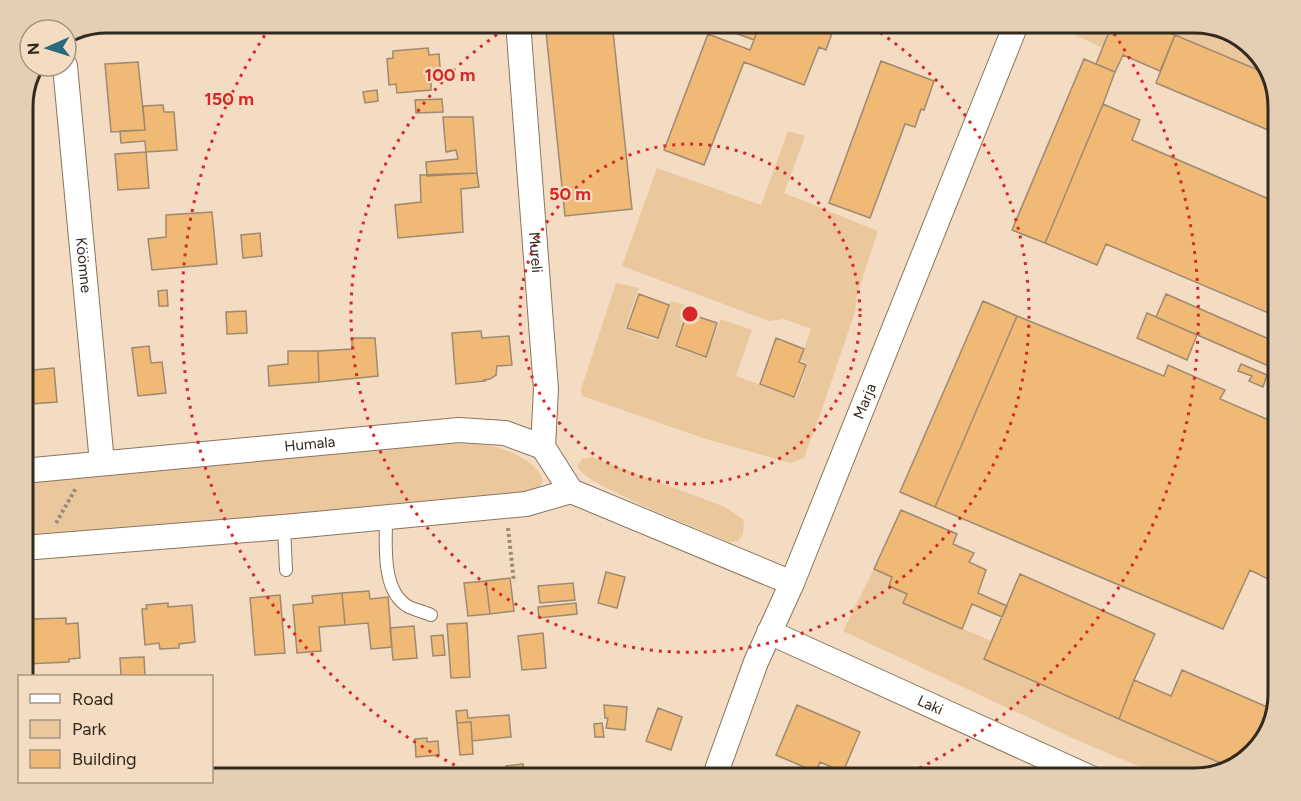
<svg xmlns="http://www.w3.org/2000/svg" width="1301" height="801" viewBox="0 0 1301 801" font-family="Figtree,sans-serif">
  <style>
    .green { fill: #ebc79d }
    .building { fill: #f0b976; stroke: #9e8971; stroke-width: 1.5 }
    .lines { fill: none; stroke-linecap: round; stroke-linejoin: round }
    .service-casing { stroke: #8a755d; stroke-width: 14 }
    .minor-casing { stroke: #8a755d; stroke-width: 26 }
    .path { stroke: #9a8a77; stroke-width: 4; stroke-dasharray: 3 3; stroke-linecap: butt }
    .service { stroke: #fff; stroke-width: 12 }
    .minor { stroke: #fff; stroke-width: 24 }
    .ring { fill: none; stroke: #d62828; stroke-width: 3; stroke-dasharray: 3 6 }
    .labels { text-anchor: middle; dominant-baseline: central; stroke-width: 4.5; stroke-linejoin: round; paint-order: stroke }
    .street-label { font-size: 15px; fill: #322a1f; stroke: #f3dcc1 }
    .rim { fill: none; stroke: #322a1f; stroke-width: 3 }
    .centre { fill: #d62828; stroke: #f3dcc1; stroke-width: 3 }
    .ring-label { font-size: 18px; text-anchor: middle; font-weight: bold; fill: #d62828; stroke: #f3dcc1; stroke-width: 4.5; stroke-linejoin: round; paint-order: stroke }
  </style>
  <rect width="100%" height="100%" fill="#f3dcc1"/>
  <path class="green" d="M1073,23H1113L1103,48L1069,32Z
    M1144,23H1194L1233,33L1238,35L1267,64L1270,75Z
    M788,131L805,136L784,193L878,231L857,295L855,312L820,415L804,458L790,463L706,439L582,396L581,389L616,283L639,288L625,328L655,340L671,301L689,306L674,347L705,358L721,319L752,330L736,376L796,398L808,364L800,360L811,329L784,319L769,321L622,266L657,168L761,205Z
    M439,443C454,444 483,443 496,447C509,450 538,464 542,478C543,483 539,487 537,491L23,541V481Z
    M592,457L725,507L744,520L743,534L738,541L729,542C694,527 658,513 623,496C607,488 589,481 577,467L582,459Z
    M874,569L892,577L889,586L907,594L903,604L992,641L984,659L1232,768L1195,778H1166L1070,737L843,631Z"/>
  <path class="building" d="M106,22H164L165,29L103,31V24Z
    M545,22H612L632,209L565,216Z
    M725,22H761L754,40L722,28Z
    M761,22L767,25L768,22H836L826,50L819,47L804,85L744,62L704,165L664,150L708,34L750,50Z
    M1113,22H1144L1175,35L1160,71L1123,55L1115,72L1096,64Z
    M1175,35L1270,75L1278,101V120L1273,132L1156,83Z
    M428,48L429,55L439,54L441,80L431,81V90L397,93L396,84L389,85L387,59L393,58V51Z
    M1084,59L1115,72L1103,104L1045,243L1012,230Z
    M881,61L934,81L924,110L921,109L915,127L905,124L870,218L829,203Z
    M138,62L145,130L111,132L105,64Z
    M377,90L378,101L365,103L363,92Z
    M442,99L443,112L416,113L415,100Z
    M1103,104L1140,120L1132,140L1278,203V317L1106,244L1097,265L1045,243Z
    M163,105L164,112H174L177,150L146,152L145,141L121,143L120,131L145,130L143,106Z
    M443,117H473L477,173L427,176L426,162L458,159L456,150L446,152Z
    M146,152L149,188L118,190L115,154Z
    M477,173L479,187L461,189L463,232L398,238L395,205L421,202L420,175Z
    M212,212L217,264L152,270L148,239L166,237V215Z
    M260,233L262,256L243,258L241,235Z
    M23,239H29L32,279H23Z
    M167,290L168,306H159L158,291Z
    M639,294L669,305L658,338L627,328Z
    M1166,294L1278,343V370L1156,317Z
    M983,301L1017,316L935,507L900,492Z
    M246,311L247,333L227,334L226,312Z
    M687,313L717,323L706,357L676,346Z
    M1147,313L1197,335L1187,360L1137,338Z
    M1017,316L1164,376L1168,365L1225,390L1220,399L1278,424V584L1250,570L1223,629L935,507Z
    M481,331L482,338L509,336L512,365L497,366L496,375L490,379L484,380L485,381L456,384L452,333Z
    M352,338H375L378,376L319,382L318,351L352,349Z
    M776,338L804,349L799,362L806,365L794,397L760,384Z
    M149,346L151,363L162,362L166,393L138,396L132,348Z
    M288,351H318L319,382L269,386L268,366L288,364Z
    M1241,364L1267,375L1263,387L1249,381L1252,376L1238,371Z
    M54,368L57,402L30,404V412H23V371Z
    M901,510L957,534L953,544L974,553L969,562L986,570L978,593L1007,606L1002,617L972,604L962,629L903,603L907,594L889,586L892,577L874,569Z
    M606,572L625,577L617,608L598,603Z
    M1020,574L1155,634L1134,680L1119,719L984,659Z
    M510,578L514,611L490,614L486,581Z
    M486,581L490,614L468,616L464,583Z
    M573,583L575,600L540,603L538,586Z
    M369,591L370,599L388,597L392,647L371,649L368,623L345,625L342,593Z
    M342,593L345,625L319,627L321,651L297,653L293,605L313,603L312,596Z
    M280,595L285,653L255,655L250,598Z
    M168,603V607L192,605L195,642L179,644V648L160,649L159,643L145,645L142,609H147L146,605Z
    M576,603L577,614L539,618L538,607Z
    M66,618V624L78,623L80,658L69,659V662L25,664L24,625H34L33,619Z
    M467,623L470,677L451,678L447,624Z
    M414,626L417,658L393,660L390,628Z
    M543,633L546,668L522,670L518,636Z
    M443,635L445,655L433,656L431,636Z
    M144,657L145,676H121L120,658Z
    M1182,670L1274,710L1267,737L1237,767L1232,768L1119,719L1134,680L1171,696Z
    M604,705L627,707L625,730L606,728L608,718H605Z
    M797,705L860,732L843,772L820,762L816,772L776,755Z
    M658,708L682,717L671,750L646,741Z
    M467,710L468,718L509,715L511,737L472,741L471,722L457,723L456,711Z
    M471,722L473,754L460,755L457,723Z
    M602,723L604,737H595L594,724Z
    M427,738V742L438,741L439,755L416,757L415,739Z
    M523,764L525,776L507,778L506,766Z
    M488,771V778H463V772Z"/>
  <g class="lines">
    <defs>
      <path id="service" d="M386,518C386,544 381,592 409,607C416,610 424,612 431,615
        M284,527L286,570"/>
      <g id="minor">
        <path id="s1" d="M518,22L546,389L543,447"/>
        <path id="s2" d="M65,66L102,463"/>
        <path id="s3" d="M23,471L459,430L505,433L543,447L571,491L792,583"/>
        <path d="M23,548L284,527L526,504L571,491"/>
        <path id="s4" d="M769,632L1091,778"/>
        <path id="s5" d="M714,778L756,662L792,583L1017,22"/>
      </g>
    </defs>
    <use href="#service" class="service-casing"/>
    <use href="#minor" class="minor-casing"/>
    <path class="path" d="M56,523L76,488
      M508,528L514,582"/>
    <use href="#service" class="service"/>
    <use href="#minor" class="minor"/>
  </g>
  <g class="ring">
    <circle cx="690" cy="314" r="170"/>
    <path d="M865 23A339 339 0 1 1 515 23"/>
    <path d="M479 777A509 509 0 0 1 271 26M1109 26A509 509 0 0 1 901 777"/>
  </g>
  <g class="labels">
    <g class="street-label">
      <text stroke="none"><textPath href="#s1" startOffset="231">Mureli</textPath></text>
      <text stroke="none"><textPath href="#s2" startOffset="200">Köömne</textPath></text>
      <text stroke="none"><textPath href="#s5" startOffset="406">Marja</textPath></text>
      <text stroke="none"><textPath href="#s3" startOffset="288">Humala</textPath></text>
      <text stroke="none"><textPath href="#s4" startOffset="177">Laki</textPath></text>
    </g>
  </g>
  <path d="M0 0H1301V801H0ZM107 33H1194A74 74 0 0 1 1268 107V694A74 74 0 0 1 1194 768H107A74 74 0 0 1 33 694V107A74 74 0 0 1 107 33Z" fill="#e4ceb4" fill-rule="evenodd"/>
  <path class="rim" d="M107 33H1194A74 74 0 0 1 1268 107V694A74 74 0 0 1 1194 768H107A74 74 0 0 1 33 694V107A74 74 0 0 1 107 33Z"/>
  <circle cx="690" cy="314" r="9" class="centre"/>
  <g class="ring-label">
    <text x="450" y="81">100 m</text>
    <text x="229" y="105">150 m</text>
    <text x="570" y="200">50 m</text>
  </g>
  <rect x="18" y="675" width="195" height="108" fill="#f3dcc1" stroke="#a69580" stroke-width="1.5"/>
  <rect x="30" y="694" width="30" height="9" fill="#ffffff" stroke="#a69580" stroke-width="1.5"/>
  <text x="72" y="705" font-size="18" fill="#322a1f">Road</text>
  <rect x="30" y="720" width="30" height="18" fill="#ebc79d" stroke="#a69580" stroke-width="1.5"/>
  <text x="72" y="735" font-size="18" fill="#322a1f">Park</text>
  <rect x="30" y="750" width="30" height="18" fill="#f0b976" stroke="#a69580" stroke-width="1.5"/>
  <text x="72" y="765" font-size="18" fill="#322a1f">Building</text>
  <g transform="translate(48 48) rotate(267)"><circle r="28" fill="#f3dcc1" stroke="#a69580" stroke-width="1.5"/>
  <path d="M0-4.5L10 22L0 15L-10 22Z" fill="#286b7d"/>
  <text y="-9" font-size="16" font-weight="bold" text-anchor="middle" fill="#322a1f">N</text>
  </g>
</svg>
